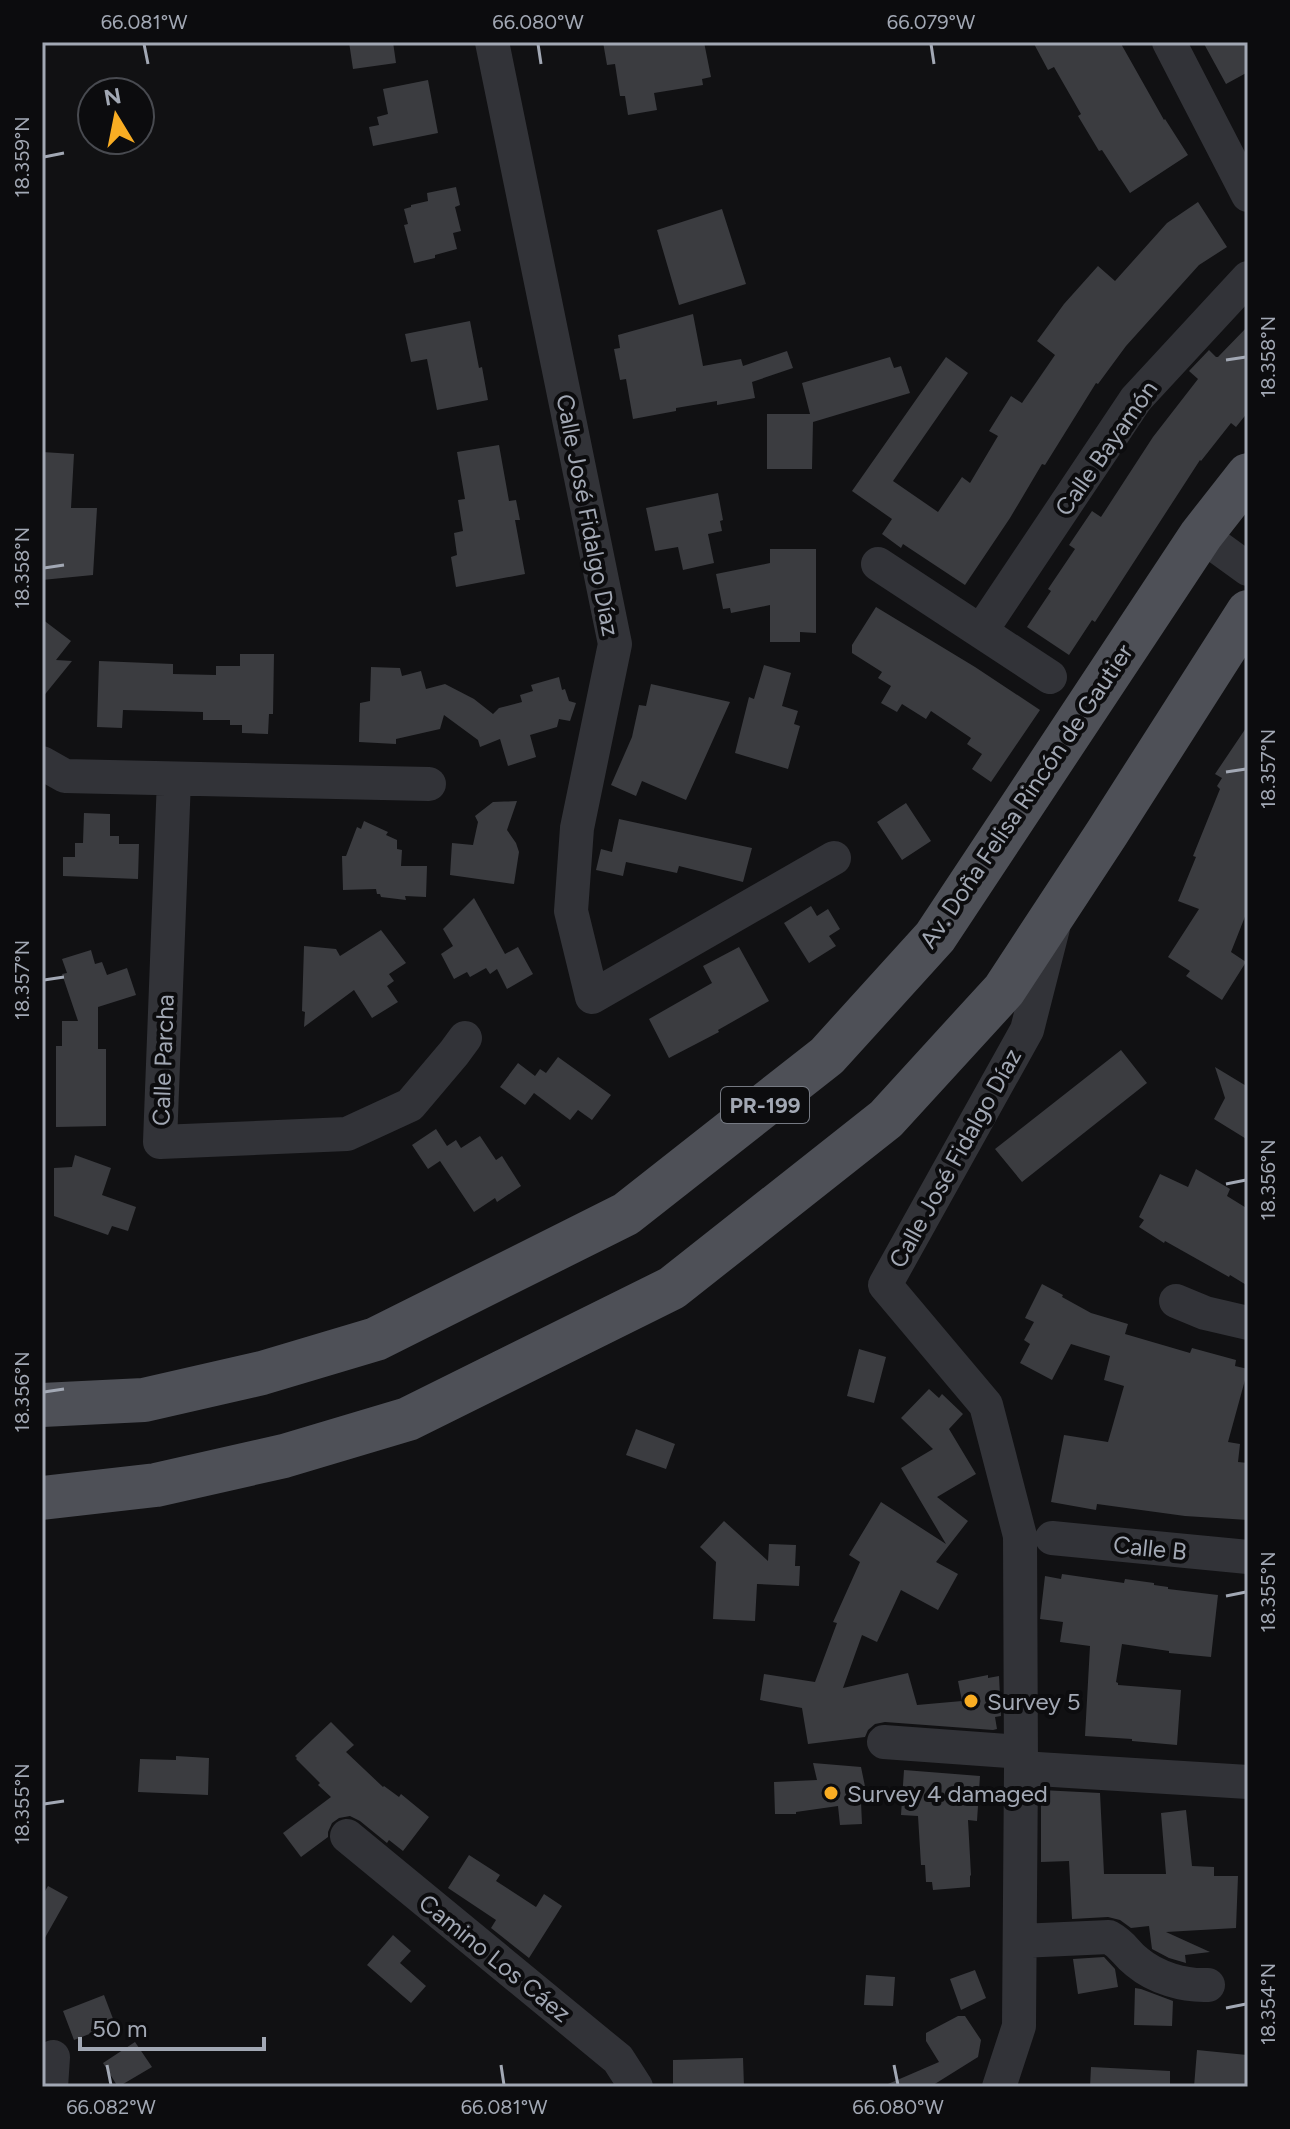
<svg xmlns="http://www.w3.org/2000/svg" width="1290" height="2129" viewBox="0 0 1290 2129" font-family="Figtree,sans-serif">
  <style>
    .building { fill: #3b3c40 }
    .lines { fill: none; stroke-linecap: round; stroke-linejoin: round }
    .minor { stroke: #323338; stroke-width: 34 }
    .major { stroke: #4e5057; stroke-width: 44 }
    .ticks { fill: none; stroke: #a2a8b4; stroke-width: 3 }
    .poi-dot { fill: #f9ad23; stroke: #0c0c0e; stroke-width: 3 }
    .labels { text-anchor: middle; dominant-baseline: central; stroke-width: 8; stroke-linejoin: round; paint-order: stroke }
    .shield { fill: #0c0c0e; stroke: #757982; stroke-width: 2 }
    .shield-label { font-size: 22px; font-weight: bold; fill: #a2a8b4 }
    .street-label { font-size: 24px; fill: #a2a8b4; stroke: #0c0c0e }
    .poi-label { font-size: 24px; fill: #a2a8b4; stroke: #0c0c0e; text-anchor: start }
    .neatline { fill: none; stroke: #a2a8b4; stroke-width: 3 }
    .ticks-label { font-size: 20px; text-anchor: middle; fill: #a2a8b4 }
  </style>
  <rect width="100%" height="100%" fill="#111113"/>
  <path class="building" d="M349,42H393L396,63L353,69Z
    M603,42H704L711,77L702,79L703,85L654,93L657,110L628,115L625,96H620L615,64L607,65Z
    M1033,42H1120L1164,120L1165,119L1188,155L1130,193L1102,150L1099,151L1078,116L1081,114L1054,67L1048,70Z
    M1203,42H1248V72L1226,84Z
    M428,80L438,133L373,146L369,127L379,125L377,117L388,114L383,89Z
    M456,187L460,205L455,207L461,231L453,233L457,249L435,255V258L414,263L404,225L408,224L404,209L411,207V205L428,201L427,193Z
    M1198,202L1227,247L1199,265L1126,346L1098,384L1096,383L1045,465L1042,464L1010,518L965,585L903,544L901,548L882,534L892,519L852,491L946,357L968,373L893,481L938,512L962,477L970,483L998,436L989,431L1011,396L1022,403L1055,355L1037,341L1064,304L1098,266L1115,281L1167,223Z
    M722,209L746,284L679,305L657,230Z
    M693,314L703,366L741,359L743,366L787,351L793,368L752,382L755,398L717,405V401L676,408V411L633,419L626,379L620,380L614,349L620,348L618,335Z
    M470,321L479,368L482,367L488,400L437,410L427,359L411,362L405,334Z
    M1248,326V412L1236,427L1231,423L1201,461L1200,460L1095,622L1092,620L1069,655L1027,627L1051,591L1048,589L1075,549L1069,545L1092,511L1101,517L1153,437L1198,379L1189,371L1209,350L1216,357H1218Z
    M890,357L894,368L901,366L910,393L813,422L812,469H767V414H810L802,383Z
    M499,445L509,501L516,500L520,520H515L525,574L456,587L451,557L457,555L454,533L463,531L458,500L465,499L457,452Z
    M42,452L74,454L71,508H97L93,575L42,580Z
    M718,493L723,520L720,521L722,531L708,534L714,563L683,570L678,547L655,551L646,508Z
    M770,549H816V633L800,632V642H770V605L731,613L730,608L723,609L716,574L770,563Z
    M876,607L975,667L1040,710L991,782L972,769L982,754L967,744L971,738L931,711L926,719L902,704L897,712L881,703L891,686L878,678L882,672L852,653V645Z
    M42,619L71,641L56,660L72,661L42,698Z
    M240,654H274L273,714H269L268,734L242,733V725H230V720H203V712L123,710L122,728L97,727L99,661L173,664V674L216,675V666H240Z
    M764,665L791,673L782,706L798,711L794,724L800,726L788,769L735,753L749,697L754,699Z
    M371,667L400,668L402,676L421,671L426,689L445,684L474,699L493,714L499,708L522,702L520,695L533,691L531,685L559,677L562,690L565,689L569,701L576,703L570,721L559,719L557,727L530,735L536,757L508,766L500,739L480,747L478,740L444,715L440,729L396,739V744L359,742L360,703L370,701Z
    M651,684L730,702L686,800L642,781L636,796L611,785L632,737L639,705L646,706Z
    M1248,725V909L1231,952L1246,962L1222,1000L1186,976L1190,971L1168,957L1199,909L1178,901L1196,857L1193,856L1220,789L1217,786L1222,778L1215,774Z
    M517,801L507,830L516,843L519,852L514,884L450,875L452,843L473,845L478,822L475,816L493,802Z
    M906,803L931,841L902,860L877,822Z
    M84,813L110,814V836H119V844H139L138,879L63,876V857H75V843H83Z
    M619,819L752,848L743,882L679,866L677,873L626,862L623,876L596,870L601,849L612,852Z
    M364,821L388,832L386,835L397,840V849L402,850L401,866H427L426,897L405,896L406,900L381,897L380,894H377L376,889L343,890L342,856H346L357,827L361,829Z
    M474,898L505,954L518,947L533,974L507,989L497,969L490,974L486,968L470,977L467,972L454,979L441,954L453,946L443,929Z
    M811,906L817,916L828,909L840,929L829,936L836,946L809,963L784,923Z
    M381,930L406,963L389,974L394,981L387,986L398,1002L372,1018L354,990L304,1027L305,1012L302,1011L304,946L336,949L340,956Z
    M739,947L769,1001L718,1030L719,1032L669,1058L649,1019L712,983L703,966Z
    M91,950L95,964L102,962L107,975L127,968L136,995L98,1007V1049H106V1126L56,1127V1046H62V1021H78L62,974L67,973L62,959Z
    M1121,1050L1147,1083L1022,1182L995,1149Z
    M558,1057L611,1095L592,1120L578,1110L570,1120L534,1093L525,1105L500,1087L518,1063L535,1076L540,1069L546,1073Z
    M1215,1067L1248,1087V1140L1214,1119L1225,1098Z
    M436,1129L447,1146L456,1140L461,1148L480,1136L496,1160L502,1156L521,1186L497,1202L495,1198L474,1212L440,1161L428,1169L412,1145Z
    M75,1155L111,1168L102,1195L136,1207L128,1231L112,1226L108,1235L54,1216V1168L72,1167Z
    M1196,1169L1230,1189L1227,1196L1248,1209V1286L1230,1275L1229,1277L1165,1241L1164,1243L1139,1227L1144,1220L1139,1217L1160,1174L1188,1187Z
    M1042,1284L1063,1295L1062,1297L1091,1313L1128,1324L1125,1334L1190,1353L1192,1348L1236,1360L1235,1366L1248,1369L1228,1442L1240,1444L1238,1462L1248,1463V1520L1185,1516L1097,1504L1096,1510L1051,1502L1064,1435L1108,1442L1124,1386L1104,1380L1110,1356L1071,1344L1052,1380L1020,1363L1030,1344L1024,1340L1034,1322L1025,1318Z
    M859,1349L886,1357L874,1403L847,1396Z
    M929,1389L939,1398L942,1394L963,1414L949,1429L976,1474L937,1497L968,1521L936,1562L958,1574L938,1610L901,1590L877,1642L862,1635L843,1688L908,1673L917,1705L962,1701L958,1681L988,1675V1678L999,1676L1001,1716L995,1717L997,1729L993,1730L885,1722L875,1724L868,1730L865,1737L808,1744L802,1708L760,1700L764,1674L815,1682L837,1623L833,1622L860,1562L849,1555L881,1502L946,1544L901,1468L933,1449L901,1418Z
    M636,1429L675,1444L666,1469L626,1455Z
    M724,1521L768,1561L769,1544L796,1545L795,1566H800L799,1586L757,1584L755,1621L713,1619L716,1562L700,1547Z
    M1062,1574L1124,1583L1125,1579L1154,1583V1585L1168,1587V1589L1218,1595L1211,1657L1169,1653V1651L1122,1644L1116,1682L1118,1683V1685L1181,1690L1177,1745L1132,1741V1739L1085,1736L1090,1646L1060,1642L1063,1622L1040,1619L1045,1576L1061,1579Z
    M331,1722L354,1745L346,1752L383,1787L384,1786L399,1797L401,1794L429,1817L403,1851L389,1840L387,1843L360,1821L350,1816L339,1818L332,1823L328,1832V1837L301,1857L283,1833L331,1797L318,1785L320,1783L296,1759L297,1758L295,1756Z
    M176,1756L209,1758L208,1795L138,1792L140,1759L176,1760Z
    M813,1763L861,1767L868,1801L861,1802L862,1824L840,1825L838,1806L796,1812V1814H775L774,1782L817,1780Z
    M904,1770L980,1776L977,1821L968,1820L971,1875L970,1876V1887L933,1890L932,1882H926L925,1865H921L918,1816L901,1815Z
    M1041,1790L1100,1793L1104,1874H1166L1161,1813L1186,1810L1192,1866L1214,1867V1876H1238L1236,1928L1166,1932L1210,1952L1185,1955L1186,1963L1169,1958L1152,1949L1149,1926L1131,1928L1120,1920L1108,1917L1072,1919L1069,1861L1041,1862Z
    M469,1855L500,1875L496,1881L536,1907L544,1894L562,1906L529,1958L491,1928L496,1920L448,1888Z
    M48,1886L68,1897L42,1943V1896Z
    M393,1935L411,1951L400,1963L426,1986L411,2003L367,1965Z
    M1104,1957L1115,1969L1118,1987L1078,1994L1073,1959Z
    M975,1970L986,1998L961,2010L950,1979Z
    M866,1975L895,1977L893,2006L864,2005Z
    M1135,1988L1141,1989L1173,2001L1172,2026L1134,2025Z
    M104,1995L115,2024L74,2040L63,2011Z
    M958,2016H965L981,2040L978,2057L930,2087H881L939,2062L926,2041V2033Z
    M135,2042L152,2067L118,2087L103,2063Z
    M1197,2050L1247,2055L1245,2087H1194Z
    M743,2058L744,2087H673V2060Z
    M1091,2067L1170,2071V2087H1090Z"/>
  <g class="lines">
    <path class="minor" d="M492,42L615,644L577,828L571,911L592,997L834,858
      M1169,42L1248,195
      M1201,535L1248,569
      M878,564L1050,677
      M981,631L1136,399L1248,278
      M42,763L65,776L429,784
      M174,779L160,1142L347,1134L410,1105L454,1053L465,1038
      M1176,1301L1205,1313L1248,1323
      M1052,1538L1248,1557
      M884,1742L1021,1752
      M1021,1768L1248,1782
      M347,1836L618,2059L636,2087
      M1020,1941L1109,1937C1125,1946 1124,1952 1137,1962C1156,1978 1184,1986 1208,1985
      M51,2087L53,2057
      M999,2087L1019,2026L1021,1768L1020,1536L986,1405L885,1285L1027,1030L1053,928"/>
    <path class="major" d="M42,1405L144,1400L262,1373L376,1339L626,1214L827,1056L935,937L1201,535L1248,475
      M42,1498L156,1485L284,1456L408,1419L672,1288L886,1119L1004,990L1107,833L1248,612"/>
  </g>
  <path class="ticks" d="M144,44L148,64M538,44L541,64M931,44L934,64M44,157L64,153M1226,360L1246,357M44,568L64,565M1226,772L1246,769M44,980L64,977M1226,1184L1246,1180M44,1392L64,1389M1226,1596L1246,1592M44,1804L64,1801M1226,2008L1246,2004M107,2065L111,2085M501,2065L504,2085M894,2065L898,2085"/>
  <g class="poi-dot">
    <circle cx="971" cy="1701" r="8"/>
    <circle cx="831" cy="1793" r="8"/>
  </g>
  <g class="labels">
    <rect class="shield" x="721" y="1087" width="88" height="36" rx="6"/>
    <g class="shield-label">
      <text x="765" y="1105">PR-199</text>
    </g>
    <g class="street-label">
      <text transform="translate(1106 448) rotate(-55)">Calle Bayamón</text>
      <text transform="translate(588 515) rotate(79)">Calle José Fidalgo Díaz</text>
      <text transform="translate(1026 796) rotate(-56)">Av. Doña Felisa Rincón de Gautier</text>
      <text transform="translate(163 1060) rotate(-88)">Calle Parcha</text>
      <text transform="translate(955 1158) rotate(-61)">Calle José Fidalgo Díaz</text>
      <text transform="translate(1150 1548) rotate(6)">Calle B</text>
      <text transform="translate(495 1958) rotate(39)">Camino Los Cáez</text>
    </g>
    <g class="poi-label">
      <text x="987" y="1701">Survey 5</text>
      <text x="847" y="1793">Survey 4 damaged</text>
    </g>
  </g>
  <rect width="1290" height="2129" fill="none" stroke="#0c0c0e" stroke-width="88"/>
  <g transform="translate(116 116) rotate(350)"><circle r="38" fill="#0c0c0e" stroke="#484a50" stroke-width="2"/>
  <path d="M0-6L14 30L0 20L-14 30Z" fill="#f9ad23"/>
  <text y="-12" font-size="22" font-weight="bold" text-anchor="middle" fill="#a2a8b4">N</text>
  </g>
  <path d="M80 2037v12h184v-12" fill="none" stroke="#a2a8b4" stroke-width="4"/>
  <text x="92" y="2037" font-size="24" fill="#a2a8b4" stroke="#0c0c0e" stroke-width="6" paint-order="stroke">50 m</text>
  <rect x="44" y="44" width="1202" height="2041" class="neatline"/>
  <g class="ticks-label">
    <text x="144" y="29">66.081°W</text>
    <text x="538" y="29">66.080°W</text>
    <text x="931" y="29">66.079°W</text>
    <text transform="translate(22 157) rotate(-90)" y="7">18.359°N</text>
    <text transform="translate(1268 357) rotate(-90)" y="7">18.358°N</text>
    <text transform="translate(22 568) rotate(-90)" y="7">18.358°N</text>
    <text transform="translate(1268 769) rotate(-90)" y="7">18.357°N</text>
    <text transform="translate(22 980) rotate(-90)" y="7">18.357°N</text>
    <text transform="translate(1268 1180) rotate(-90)" y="7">18.356°N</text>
    <text transform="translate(22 1392) rotate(-90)" y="7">18.356°N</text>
    <text transform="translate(1268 1592) rotate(-90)" y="7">18.355°N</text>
    <text transform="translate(22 1804) rotate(-90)" y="7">18.355°N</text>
    <text transform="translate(1268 2004) rotate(-90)" y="7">18.354°N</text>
    <text x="111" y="2114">66.082°W</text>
    <text x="504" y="2114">66.081°W</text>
    <text x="898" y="2114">66.080°W</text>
  </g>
</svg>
